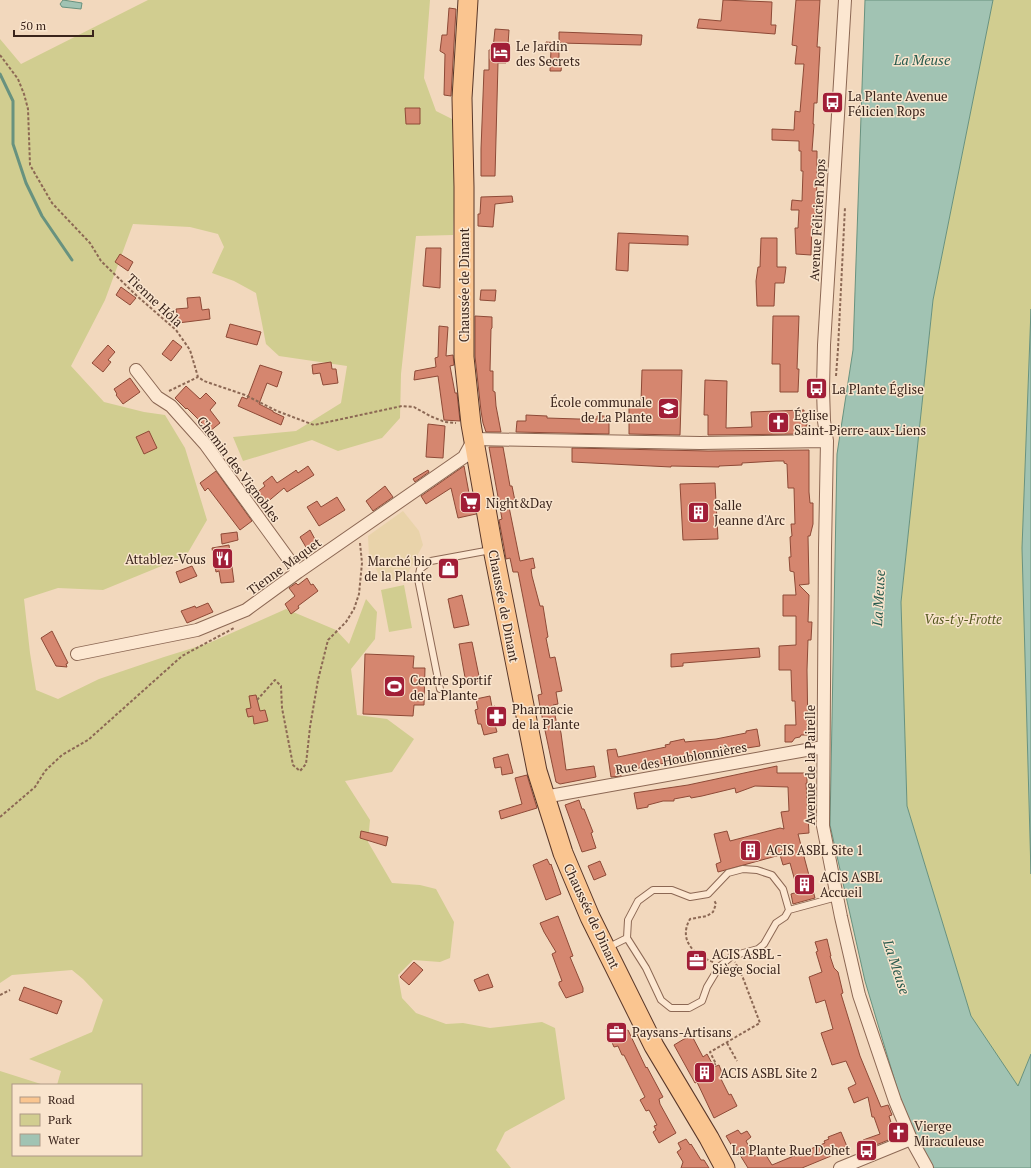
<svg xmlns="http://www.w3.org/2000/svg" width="1031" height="1168" viewBox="0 0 1031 1168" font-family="'PT Serif',serif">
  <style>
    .farmland { fill: #e9d3aa }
    .green { fill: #d1cd90 }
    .water { fill: #a1c3b3; stroke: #68927f }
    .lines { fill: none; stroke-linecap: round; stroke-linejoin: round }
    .stream { stroke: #68927f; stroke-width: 3 }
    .building { fill: #d5866f; stroke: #8e4a37 }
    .lane-casing { stroke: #8c6854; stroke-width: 8 }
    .street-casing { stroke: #8c6854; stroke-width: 14 }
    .primary-casing { stroke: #593729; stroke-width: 21 }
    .path { stroke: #8c6854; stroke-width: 2; stroke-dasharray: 3 2; stroke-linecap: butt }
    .lane { stroke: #fce7d1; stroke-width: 6 }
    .street { stroke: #fce7d1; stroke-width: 12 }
    .primary { stroke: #fac590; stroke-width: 19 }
    .labels { text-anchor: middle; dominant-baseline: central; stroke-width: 3; stroke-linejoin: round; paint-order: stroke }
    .poi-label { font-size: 13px; fill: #3a241b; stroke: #f9e4cd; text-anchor: start }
    .street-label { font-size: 13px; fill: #3a241b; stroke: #f9e4cd }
    .park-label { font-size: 13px; font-style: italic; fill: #55581f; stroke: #f9e4cd }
    .water-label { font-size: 14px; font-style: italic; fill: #285b4e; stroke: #f9e4cd }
  </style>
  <rect width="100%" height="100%" fill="#f2d8bd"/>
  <path class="farmland" d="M403,511L419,531L423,545L405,578L383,582L369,556L368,536Z"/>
  <path class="green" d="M148,0H430L424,78L436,111L458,122L453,235L416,236L401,374L400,418L382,438L338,451L312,440L243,461L233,437L296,431L341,403L347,366L279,356L266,344L256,293L234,281L212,273L224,247L218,234L190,227L133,224L105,300L71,366L104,402L144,412L165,415L185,448L207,520L186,556L103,590L58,588L24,599L30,653L36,690L58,699L99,679L164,657L209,643L286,609L336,630L349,644L366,599L377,612L375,639L351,669L357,715L387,719L414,739L392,772L345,781L370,820L368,842L392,883L420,885L436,889L454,922L450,958L440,962L413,960L398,975L402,998L416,1013L446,1024L463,1023L490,1028L542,1022L555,1028L565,1099L505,1132L496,1150L511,1168H0V1071L44,1085H13V1155H141V1085H57L61,1071L29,1059L92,1032L103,1000L83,979L72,970L12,975L0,983V39L21,64Z
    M993,0H1031V309L1022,548L1031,874V1054L1018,1087L971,1016L907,806L901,602L933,300Z
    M404,585L412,628L389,632L381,590Z"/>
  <path class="water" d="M63,0L82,3L81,9L62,7L60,4Z
    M865,0H993L933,300L901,602L907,806L971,1016L1018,1086L1031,1054V1168H930L900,1098L865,981L830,825L837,454L853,350Z
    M1031,309V874L1022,548Z"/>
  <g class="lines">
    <path class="stream" d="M0,74L13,101V144L26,183L42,216L72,260"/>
  </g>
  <path class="building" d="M723,0L772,2L771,25H776L775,34L697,28L699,19L721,21Z
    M796,0H820L817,47H820L817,103H814L813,124H814L812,151H817V182L815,221H812L811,255L796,254L795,228H798L799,210H791L792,200L802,201L803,171H801V151H799V141L772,140V129L794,130L795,111L800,112L804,64H795L797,46L792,45Z
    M449,8L456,9L451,96L444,95L445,54L440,51L442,35H447Z
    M495,29L509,30L508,45H510V56H506V63H498L495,176H481V149L484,70H489V50L493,49Z
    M559,32L642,35L641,45L559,43Z
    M546,42L559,43V61L562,62L561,71H550L551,50H546Z
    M405,108H420V124H406Z
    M512,196L513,202L495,204L493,227L478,226V214H480L481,197Z
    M618,233L688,236V245L629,243L628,271L616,270Z
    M761,238H777V267H786L784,283H775L774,306H757L756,281L758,267H760Z
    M426,248H441L440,288L423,286Z
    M120,254L133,262L128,271L115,262Z
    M121,287L136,298L130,305L116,295Z
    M481,290H496L495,301L480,300Z
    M200,297L202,310L209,309L210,319L178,323L176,309L188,308L187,298Z
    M475,316L492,317V328L491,329L490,371H493V391L495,392L496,406L501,432H486L483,423L481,411L475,356Z
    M773,316H799L797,369H799L798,392H780V364H772Z
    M230,324L261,332L257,345L226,337Z
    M439,326L448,327L446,356L453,355L454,365L450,366L455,393H457L460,421L444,420L438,376L414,380L415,371L436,367L435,358L438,357Z
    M173,340L182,347L171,361L162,354Z
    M108,345L115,352L108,360L111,362L103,372L92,363Z
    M331,362L332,369H336L338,383L323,385L320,373L313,374L312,365Z
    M260,365L282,372L277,387L267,383L259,404L273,411V412L284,417L281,425L238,406L242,397L247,399Z
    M642,370H682L680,435L629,434V402H641Z
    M130,378L140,392L123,404L116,395L117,394L114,389Z
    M705,380L727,381L726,428L752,427L751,412L804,410V418H807V426H805V434L708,435V415H704Z
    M186,386L200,399L206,393L216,403L210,410L220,423L210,431L187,408L186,409L175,398Z
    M526,415L547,416V418L578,419H597V416H609V434L516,432L517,421H526Z
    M428,424L445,426L443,458L426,457Z
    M149,431L157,448L144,454L136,437Z
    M489,447H503L510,486H512L516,506L509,507L520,561L533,558L535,568L531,569L532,576L540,606H543L548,637L546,638L550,658L555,657L562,691L556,692L558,704L553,705L557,725H559L561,733L566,770L594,766L596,777L560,784L556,782L540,707L538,695L542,694L518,572H513L510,558L506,559L504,547L499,520L502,519Z
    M572,448L708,451L809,450V492L810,503H813V524L810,536H808L809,584L799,585L809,595L808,622H812L811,640H808L807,670L808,735H801L800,737L795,738L792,742H785V725H796L795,701H792L791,670H779V646L796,645V616H783V595H796L794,572L790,571L789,557H791L790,537L792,536L791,524H795L794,488H788L787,464L784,463V461H776L742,463V465L719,466V467L671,466V467L572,462Z
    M308,466L314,475L287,492L284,488L265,504L256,493L265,486L263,483L272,476L277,483L295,471L296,470L298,473Z
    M464,466L471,504H474L476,514L458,518L451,488L426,504L421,496Z
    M428,470L429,472L415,482L413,479Z
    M216,471L252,521L240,530L208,488L205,491L200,483Z
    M715,483L718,539L683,540L680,484Z
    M385,486L393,497L373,511L366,501Z
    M337,497L345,510L319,526L307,507L317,501L321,507Z
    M310,530L317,543L307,549L300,537Z
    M237,532L238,540L222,544L221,534Z
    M229,545L234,582L221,583L219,571L216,572L212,548Z
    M192,566L197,576L180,583L176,572Z
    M307,578L311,585L313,584L318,591L298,606L299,608L291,614L285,604L295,596L289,588L296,583L298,585Z
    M462,595L469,625L454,628L448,599Z
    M208,603L213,612L187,623L181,611L195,606L196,608Z
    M52,631L68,663L66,664L67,667L56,666L41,638Z
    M472,642L480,681L466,683L459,644Z
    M759,648L760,657L683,663V666L671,667V654Z
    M365,654L414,656L413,668H425L424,705H414L413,716L363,714Z
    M256,695L260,711L265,710L268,721L254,724L253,716L248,717L246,709L251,708L249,696Z
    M490,696L492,707L495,706L498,720L494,721L497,732L484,735L481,724H478L475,710L478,709L476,699Z
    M757,729L760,746L734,750V752L723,754L653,765L620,772L621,776L611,777L607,750L616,749L618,757L666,747L665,745L670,744V742L684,739L685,742L716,739L746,733V731Z
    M508,754L513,773L502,775L501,767L495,768L493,758Z
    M777,766V773H807V783H806L809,833L798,834L815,898L793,904L791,894L798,892L790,863L783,865L780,855L718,872L716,864L721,862L714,834L727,831L730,841L780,828L784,829L781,812L789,811L788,787L755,786L736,793L735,788L702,796L691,798L690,796L674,799V801H663L648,805V807L637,809L634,793L688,785Z
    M527,775L537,808L501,819L499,811L522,804L515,778Z
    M579,800L582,809H584L593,832L591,833L596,848L582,852L565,805Z
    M361,831L388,837L386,846L360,838Z
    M547,859L550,865L551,864L561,894L546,900L533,865Z
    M600,861L606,875L594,880L588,866Z
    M558,916L573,956L570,957L583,988V992L566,998L559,985V982L562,981L552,954L556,952L544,932L540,923Z
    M827,939L831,956H830L834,968L838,972L843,993L841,994L860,1056L881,1107L888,1105L892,1115L889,1116L893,1129L900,1132L901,1135L866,1149L863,1140L880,1134L874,1117H872L868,1097L854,1103L848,1088L856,1084L846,1061L832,1065L821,1033L833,1029L825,1000L816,1003L809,977L822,972L816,952L818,951L815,942Z
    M414,962L423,970L409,985L400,977Z
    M488,974L493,987L479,991L474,980Z
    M24,987L62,1001L57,1014L19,1000Z
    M615,1025L619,1033L628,1030L646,1068L647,1067L663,1097L659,1099L660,1104L676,1133L659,1143L653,1132L656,1130L654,1126L657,1125L649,1110L646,1111L640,1100L645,1097L624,1055H622L618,1046L614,1047L606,1029Z
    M692,1036L703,1057L707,1054L714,1067L719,1065L724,1078L721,1079L729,1095L731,1094L737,1106L714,1118L697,1082L695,1083L674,1045L684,1039Z
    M738,1130L741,1134L747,1131L751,1137L746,1141L754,1156L764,1152L772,1165L825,1143L824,1141L829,1139L828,1137L841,1132L848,1149L802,1168H748L740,1155L738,1156L726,1136Z
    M686,1139L690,1145L691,1144L701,1160H704L709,1168H681L683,1162L677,1152L681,1149L678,1143Z"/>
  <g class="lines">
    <defs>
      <path id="lane" d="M440,689L418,579L420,569L431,561L491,550
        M789,910L783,889L772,875L757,870L743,869L728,873L708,894L690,897L672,890H653L638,901L628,920L627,938L646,968L661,1000L671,1008H689L702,1001L707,987L719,967L732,956L758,949L764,944L776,923L785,917L789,910L837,897
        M607,948L627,938"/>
      <path id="street" d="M845,0L824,345L823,389L824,421L827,441L825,548L823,826L841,917L859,995L895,1101L911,1139L927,1168
        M136,370L157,397L171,406L205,444L298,572
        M77,654L197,630L246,610L298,572L464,457L474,439L700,443L827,441
        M544,797L823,747
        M840,1168L911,1139"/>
      <path id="primary" d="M468,0L462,98L464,187V357L471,424L493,549L537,771L563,853L590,917L654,1046L709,1138L725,1168"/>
    </defs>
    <use href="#lane" class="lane-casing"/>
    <use href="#street" class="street-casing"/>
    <use href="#primary" class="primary-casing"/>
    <path class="path" d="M0,55L18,79L24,94L28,109L30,165L52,203L90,243L101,261L137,296L176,330L190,350L198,377L204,381L245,395L277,411L314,425L402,406L414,407L430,416L445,422L456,423
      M836,376L838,349L845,207
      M169,391L198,377
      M257,700L275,680L281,686L282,708L293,765L300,771L306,764L310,727L318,680L328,640L346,622L354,609L359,594L362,563L360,543
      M0,817L35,787L45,771L62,755L88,740L182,656L234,628
      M713,962C694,955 678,940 690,919L707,916L713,912L716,904L714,900
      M0,995L10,990
      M727,1043L737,1061
      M713,1065L716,1064L710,1052L760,1023L743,978L735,962"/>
    <use href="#lane" class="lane"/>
    <use href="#street" class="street"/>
    <use href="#primary" class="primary"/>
  </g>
  <defs>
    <symbol id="hotel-square" viewBox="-11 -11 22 22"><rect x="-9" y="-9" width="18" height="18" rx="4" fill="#a11e37" stroke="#f9e4cd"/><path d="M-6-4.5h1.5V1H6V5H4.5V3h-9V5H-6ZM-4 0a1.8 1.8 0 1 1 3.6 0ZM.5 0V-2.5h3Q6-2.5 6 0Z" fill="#fff"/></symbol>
    <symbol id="bus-square" viewBox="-11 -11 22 22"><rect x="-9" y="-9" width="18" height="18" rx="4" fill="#a11e37" stroke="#f9e4cd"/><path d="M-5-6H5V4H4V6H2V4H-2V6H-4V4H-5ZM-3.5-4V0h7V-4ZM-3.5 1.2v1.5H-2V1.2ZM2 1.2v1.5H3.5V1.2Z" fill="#fff"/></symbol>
    <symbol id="school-square" viewBox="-11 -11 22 22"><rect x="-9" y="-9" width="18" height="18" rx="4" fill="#a11e37" stroke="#f9e4cd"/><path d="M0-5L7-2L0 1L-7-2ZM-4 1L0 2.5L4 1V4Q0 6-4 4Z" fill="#fff"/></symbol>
    <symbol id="church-square" viewBox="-11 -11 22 22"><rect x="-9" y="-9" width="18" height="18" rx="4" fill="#a11e37" stroke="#f9e4cd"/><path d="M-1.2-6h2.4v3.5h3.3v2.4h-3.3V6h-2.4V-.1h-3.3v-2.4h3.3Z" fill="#fff"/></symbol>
    <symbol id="supermarket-square" viewBox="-11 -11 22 22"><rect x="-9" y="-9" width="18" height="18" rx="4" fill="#a11e37" stroke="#f9e4cd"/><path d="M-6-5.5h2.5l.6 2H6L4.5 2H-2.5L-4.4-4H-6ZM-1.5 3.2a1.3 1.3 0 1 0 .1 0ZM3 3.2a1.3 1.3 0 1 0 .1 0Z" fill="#fff"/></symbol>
    <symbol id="building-square" viewBox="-11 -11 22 22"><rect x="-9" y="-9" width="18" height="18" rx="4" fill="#a11e37" stroke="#f9e4cd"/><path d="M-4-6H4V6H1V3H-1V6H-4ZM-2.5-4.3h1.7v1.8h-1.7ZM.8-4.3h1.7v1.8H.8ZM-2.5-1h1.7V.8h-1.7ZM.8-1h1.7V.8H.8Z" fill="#fff"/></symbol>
    <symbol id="restaurant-square" viewBox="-11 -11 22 22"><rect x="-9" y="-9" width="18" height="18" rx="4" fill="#a11e37" stroke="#f9e4cd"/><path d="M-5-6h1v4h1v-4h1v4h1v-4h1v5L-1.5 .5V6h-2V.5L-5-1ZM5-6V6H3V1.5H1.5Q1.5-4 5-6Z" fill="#fff"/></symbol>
    <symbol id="shop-square" viewBox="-11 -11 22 22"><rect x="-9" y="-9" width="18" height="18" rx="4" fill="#a11e37" stroke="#f9e4cd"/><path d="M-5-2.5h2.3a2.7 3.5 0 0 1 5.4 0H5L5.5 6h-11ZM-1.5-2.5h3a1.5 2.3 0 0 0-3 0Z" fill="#fff"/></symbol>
    <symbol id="stadium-square" viewBox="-11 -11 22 22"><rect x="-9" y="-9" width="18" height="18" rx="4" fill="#a11e37" stroke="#f9e4cd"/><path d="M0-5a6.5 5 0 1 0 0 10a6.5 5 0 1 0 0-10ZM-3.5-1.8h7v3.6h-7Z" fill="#fff"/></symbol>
    <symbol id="pharmacy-square" viewBox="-11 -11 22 22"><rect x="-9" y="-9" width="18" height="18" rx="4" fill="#a11e37" stroke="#f9e4cd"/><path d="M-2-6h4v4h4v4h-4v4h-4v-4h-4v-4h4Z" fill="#fff"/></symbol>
    <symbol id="office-square" viewBox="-11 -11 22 22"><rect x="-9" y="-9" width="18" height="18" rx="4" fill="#a11e37" stroke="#f9e4cd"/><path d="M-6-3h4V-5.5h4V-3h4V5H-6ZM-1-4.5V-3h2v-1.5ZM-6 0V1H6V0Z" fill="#fff"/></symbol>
  </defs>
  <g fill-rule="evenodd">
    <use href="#hotel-square" x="488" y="40" width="25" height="25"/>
    <use href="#bus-square" x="820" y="90" width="25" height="25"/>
    <use href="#bus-square" x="804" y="376" width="25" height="25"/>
    <use href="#school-square" x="656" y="396" width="25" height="25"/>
    <use href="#church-square" x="766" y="410" width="25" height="25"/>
    <use href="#supermarket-square" x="458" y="490" width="25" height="25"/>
    <use href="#building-square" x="686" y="500" width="25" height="25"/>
    <use href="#restaurant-square" x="210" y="546" width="25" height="25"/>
    <use href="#shop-square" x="436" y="556" width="25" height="25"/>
    <use href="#stadium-square" x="382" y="674" width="25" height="25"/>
    <use href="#pharmacy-square" x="484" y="704" width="25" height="25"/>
    <use href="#building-square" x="738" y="838" width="25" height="25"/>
    <use href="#building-square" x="792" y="872" width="25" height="25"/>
    <use href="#office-square" x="684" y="948" width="25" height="25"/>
    <use href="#office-square" x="604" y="1020" width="25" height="25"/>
    <use href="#building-square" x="692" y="1060" width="25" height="25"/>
    <use href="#church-square" x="886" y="1120" width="25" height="25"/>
    <use href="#bus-square" x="854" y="1138" width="25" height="25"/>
  </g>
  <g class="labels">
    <g class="poi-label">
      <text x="516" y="46">Le Jardin<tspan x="516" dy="15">des Secrets</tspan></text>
      <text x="848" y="96">La Plante Avenue<tspan x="848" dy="15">Félicien Rops</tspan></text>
      <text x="832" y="389">La Plante Église</text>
      <text x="652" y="402" text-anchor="end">École communale<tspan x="652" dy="15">de La Plante</tspan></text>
      <text x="794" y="415">Église<tspan x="794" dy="15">Saint-Pierre-aux-Liens</tspan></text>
      <text x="486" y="503">Night&amp;Day</text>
      <text x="714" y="505">Salle<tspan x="714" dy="15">Jeanne d'Arc</tspan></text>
      <text x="206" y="559" text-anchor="end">Attablez-Vous</text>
      <text x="432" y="561" text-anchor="end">Marché bio<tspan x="432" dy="15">de la Plante</tspan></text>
      <text x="410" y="680">Centre Sportif<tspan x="410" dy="15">de la Plante</tspan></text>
      <text x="512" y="709">Pharmacie<tspan x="512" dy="15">de la Plante</tspan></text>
      <text x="766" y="850">ACIS ASBL Site 1</text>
      <text x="820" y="877">ACIS ASBL<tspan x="820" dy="15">Accueil</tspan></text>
      <text x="712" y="954">ACIS ASBL -<tspan x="712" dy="15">Siège Social</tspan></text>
      <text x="632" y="1032">Paysans-Artisans</text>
      <text x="720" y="1073">ACIS ASBL Site 2</text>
      <text x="914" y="1126">Vierge<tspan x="914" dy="15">Miraculeuse</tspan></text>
      <text x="850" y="1150" text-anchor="end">La Plante Rue Dohet</text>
    </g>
    <g class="street-label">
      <text transform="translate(817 220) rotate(-87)">Avenue Félicien Rops</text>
      <text transform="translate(464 285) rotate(-90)">Chaussée de Dinant</text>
      <text transform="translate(155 300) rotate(43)">Tienne Hôla</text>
      <text transform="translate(239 469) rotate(53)">Chemin des Vignobles</text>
      <text transform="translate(284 566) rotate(-36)">Tienne Maquet</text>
      <text transform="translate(504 606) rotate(79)">Chaussée de Dinant</text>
      <text transform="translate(681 758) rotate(-10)">Rue des Houblonnières</text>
      <text transform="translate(810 765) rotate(-90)">Avenue de la Pairelle</text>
      <text transform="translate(592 916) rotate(65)">Chaussée de Dinant</text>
    </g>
    <g class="park-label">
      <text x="963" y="619">Vas-t'y-Frotte</text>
    </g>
    <g class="water-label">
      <text x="922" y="59">La Meuse</text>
      <text transform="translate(878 598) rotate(-87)">La Meuse</text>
      <text transform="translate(897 967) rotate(72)">La Meuse</text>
    </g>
  </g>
  <rect x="12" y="1084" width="130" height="72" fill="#f9e4cd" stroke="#ad9786"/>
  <rect x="20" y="1097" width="20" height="6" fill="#fac590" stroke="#ad9786"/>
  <text x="48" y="1104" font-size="12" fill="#3a241b">Road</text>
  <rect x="20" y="1114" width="20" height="12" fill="#d1cd90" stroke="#ad9786"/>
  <text x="48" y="1124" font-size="12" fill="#3a241b">Park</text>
  <rect x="20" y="1134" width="20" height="12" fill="#a1c3b3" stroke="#ad9786"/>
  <text x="48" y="1144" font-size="12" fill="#3a241b">Water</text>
  <path d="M14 30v6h79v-6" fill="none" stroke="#3a241b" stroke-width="2"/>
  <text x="20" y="30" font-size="12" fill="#3a241b" stroke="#f9e4cd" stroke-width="3" paint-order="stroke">50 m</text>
</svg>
